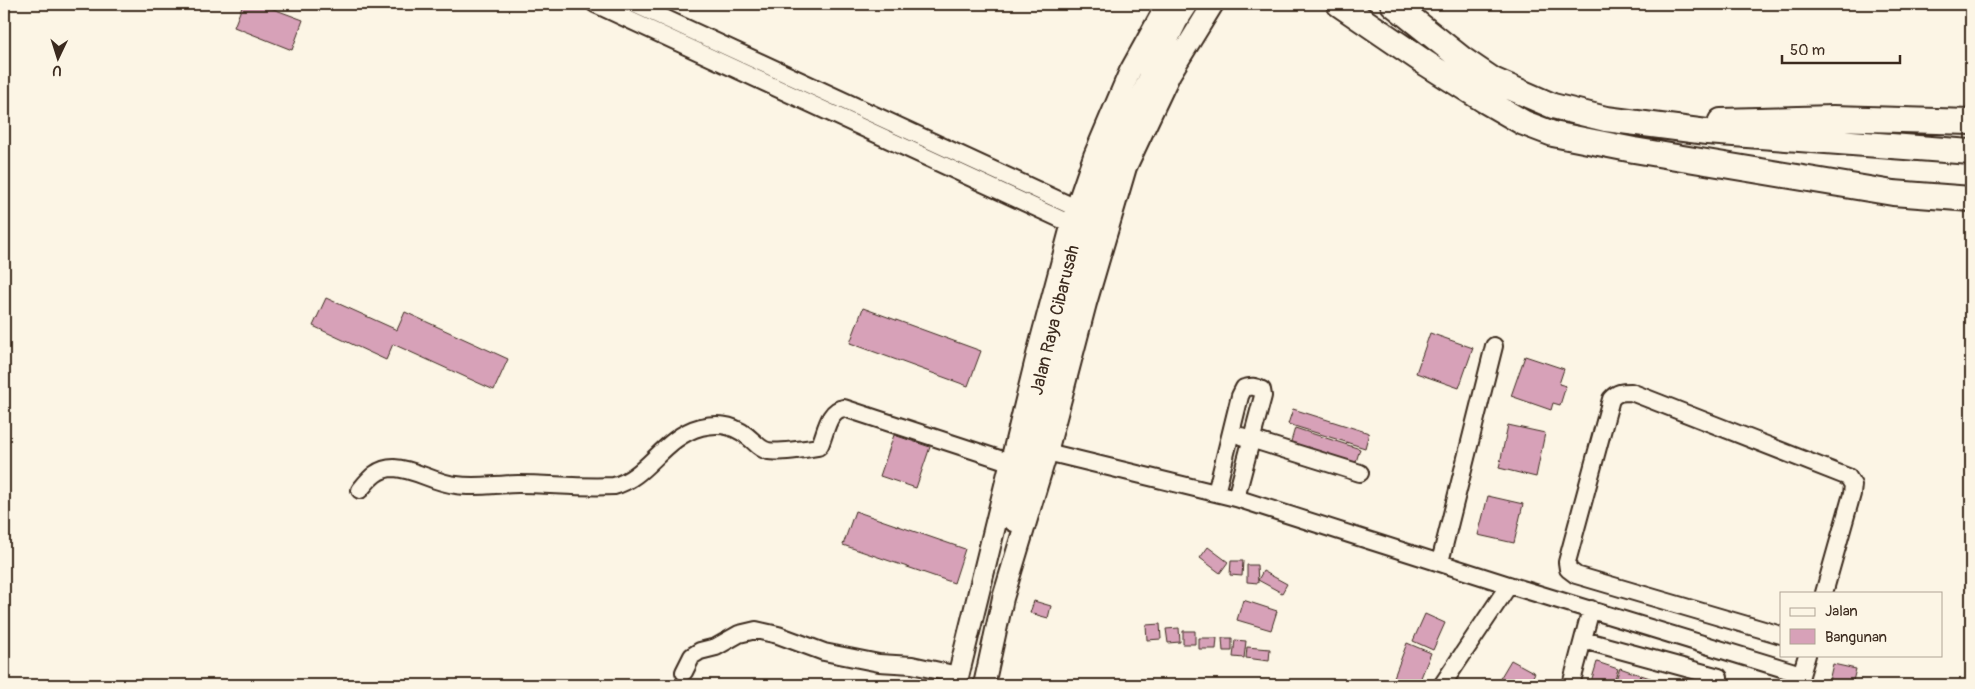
<svg xmlns="http://www.w3.org/2000/svg" width="1975" height="689" viewBox="0 0 1975 689" font-family="Pangolin,sans-serif">
  <style>
    .building { fill: #d7a1b8; stroke: #3b2a1e }
    .lines { fill: none; stroke-linecap: round; stroke-linejoin: round }
    .minor-casing { stroke: #3b2a1e; stroke-width: 20 }
    .major-casing { stroke: #3b2a1e; stroke-width: 24 }
    .highway-casing { stroke: #3b2a1e; stroke-width: 28 }
    .minor { stroke: #fcf5e5; stroke-width: 16 }
    .major { stroke: #fcf5e5; stroke-width: 20 }
    .highway { stroke: #fcf5e5; stroke-width: 24 }
    .labels { text-anchor: middle; dominant-baseline: central; stroke-width: 4; stroke-linejoin: round; paint-order: stroke }
    .street-label { font-size: 18px; fill: #3b2a1e; stroke: #fcf5e5 }
  </style>
  <rect width="100%" height="100%" fill="#fcf5e5"/>
  <filter id="ink" filterUnits="userSpaceOnUse"><feTurbulence type="fractalNoise" baseFrequency=".02" numOctaves="2"/><feDisplacementMap in="SourceGraphic" scale="10" xChannelSelector="R" yChannelSelector="G"/><feConvolveMatrix kernelMatrix="1 2 1 2 8 2 1 2 1" color-interpolation-filters="sRGB"/></filter>
  <g filter="url(#ink)">
    <path class="building" d="M243,4H260L303,20L292,50L234,27Z
      M326,298L397,330L405,312L508,359L494,390L393,344L386,360L313,326Z
      M863,308L981,351L968,386L850,343Z
      M1430,333L1473,348L1459,388L1416,373Z
      M1525,356L1564,369L1559,384L1566,386L1560,405L1553,403L1551,410L1511,396Z
      M1293,409L1369,433L1365,448L1288,424Z
      M1508,425L1545,433L1536,477L1499,468Z
      M1295,428L1360,449L1355,465L1290,445Z
      M894,435L930,447L916,488L880,476Z
      M1488,496L1523,504L1514,543L1478,535Z
      M855,511L965,549L954,583L843,545Z
      M1208,547L1228,562L1220,573L1200,558Z
      M1231,561H1243L1242,576L1230,575Z
      M1247,565H1257L1258,583L1247,582Z
      M1263,571L1287,584L1282,593L1258,580Z
      M1243,600L1277,611L1271,630L1237,620Z
      M1034,601L1051,606L1048,618L1030,613Z
      M1425,614L1445,623L1433,650L1413,641Z
      M1160,624L1161,639L1147,640L1146,625Z
      M1179,628L1180,642L1168,643L1166,629Z
      M1183,631H1195V644H1183Z
      M1199,638H1217L1216,649H1199Z
      M1222,638H1232V651H1223Z
      M1235,640L1246,641L1244,658L1233,657Z
      M1407,643L1431,653L1418,685H1391Z
      M1247,647L1270,649L1269,661L1246,658Z
      M1511,660L1535,673L1528,685H1505L1498,682Z
      M1597,662L1618,669L1613,685H1590Z
      M1833,664L1856,669L1852,685H1828Z
      M1620,668L1640,675L1637,685H1614Z
      M1641,675L1662,682L1661,685H1638Z"/>
    <g class="lines">
      <defs>
        <path id="minor" d="M595,4L1071,224
          M634,4L1076,208
          M1241,436L1360,473
          M1047,452L1236,498L1509,585L1801,674
          M360,490C369,479 377,468 394,468C416,469 434,483 456,485C477,488 497,484 518,484C550,484 582,488 614,486C648,477 663,437 701,427C722,422 737,426 753,441C757,445 762,450 768,451C777,453 807,449 818,447L820,445C826,432 828,410 844,408L1012,463
          M1216,493L1240,396L1244,388C1251,386 1255,386 1262,390L1263,396L1236,498
          M1440,562L1494,346
          M1781,635L1576,575L1568,569L1567,562L1611,399C1617,392 1622,392 1631,392L1848,477L1853,485L1852,494L1824,593
          M1583,640L1719,677
          M684,672L692,656L700,651L716,647L739,634L756,630L778,635L824,652L879,663L912,665L958,675
          M1442,685L1509,585
          M1571,685L1591,609
          M1798,685L1807,655"/>
        <path id="major" d="M1014,521L1021,487L1090,225L1112,163L1149,78L1177,21L1188,4
          M956,685L1039,347L1076,208L1094,156L1130,71L1167,4
          M984,685L1003,598L1047,452L1086,303L1126,167L1170,74L1213,4"/>
        <path id="highway" d="M1339,4L1427,64L1484,100L1524,123L1553,134L1634,150L1893,193L1971,199
          M1393,4L1462,59L1493,80L1553,106L1606,119L1707,132L1971,152
          M1721,121L1833,118L1971,122"/>
      </defs>
      <use href="#minor" class="minor-casing"/>
      <use href="#major" class="major-casing"/>
      <use href="#highway" class="highway-casing"/>
      <use href="#minor" class="minor"/>
      <use href="#major" class="major"/>
      <use href="#highway" class="highway"/>
    </g>
  </g>
  <g class="labels">
    <g class="street-label">
      <text transform="translate(1055 320) rotate(-76)">Jalan Raya Cibarusah</text>
    </g>
  </g>
  <rect width="1975" height="689" fill="none" stroke="#fcf5e5" stroke-width="20"/>
  <rect x="10" y="10" width="1955" height="669" fill="none" stroke="#3b2a1e" stroke-width="2" filter="url(#ink)"/>
  <rect x="1780" y="592" width="162" height="65" fill="#fcf5e5" stroke="#afa495"/>
  <rect x="1790" y="608" width="25" height="8" fill="#fcf5e5" stroke="#afa495"/>
  <text x="1825" y="616" font-size="15" fill="#3b2a1e">Jalan</text>
  <rect x="1790" y="629" width="25" height="15" fill="#d7a1b8" stroke="#afa495"/>
  <text x="1825" y="642" font-size="15" fill="#3b2a1e">Bangunan</text>
  <g transform="translate(58 58) rotate(184)" stroke="#fcf5e5" stroke-width="4" paint-order="stroke">
  <path d="M0-4L9 19L0 12L-9 19Z" fill="#3b2a1e"/>
  <text y="-8" font-size="14" font-weight="bold" text-anchor="middle" fill="#3b2a1e">U</text>
  </g>
  <path d="M1782 55v8h118v-8" fill="none" stroke="#3b2a1e" stroke-width="2.5"/>
  <text x="1790" y="55" font-size="15" fill="#3b2a1e" stroke="#fcf5e5" stroke-width="4" paint-order="stroke">50 m</text>
</svg>
